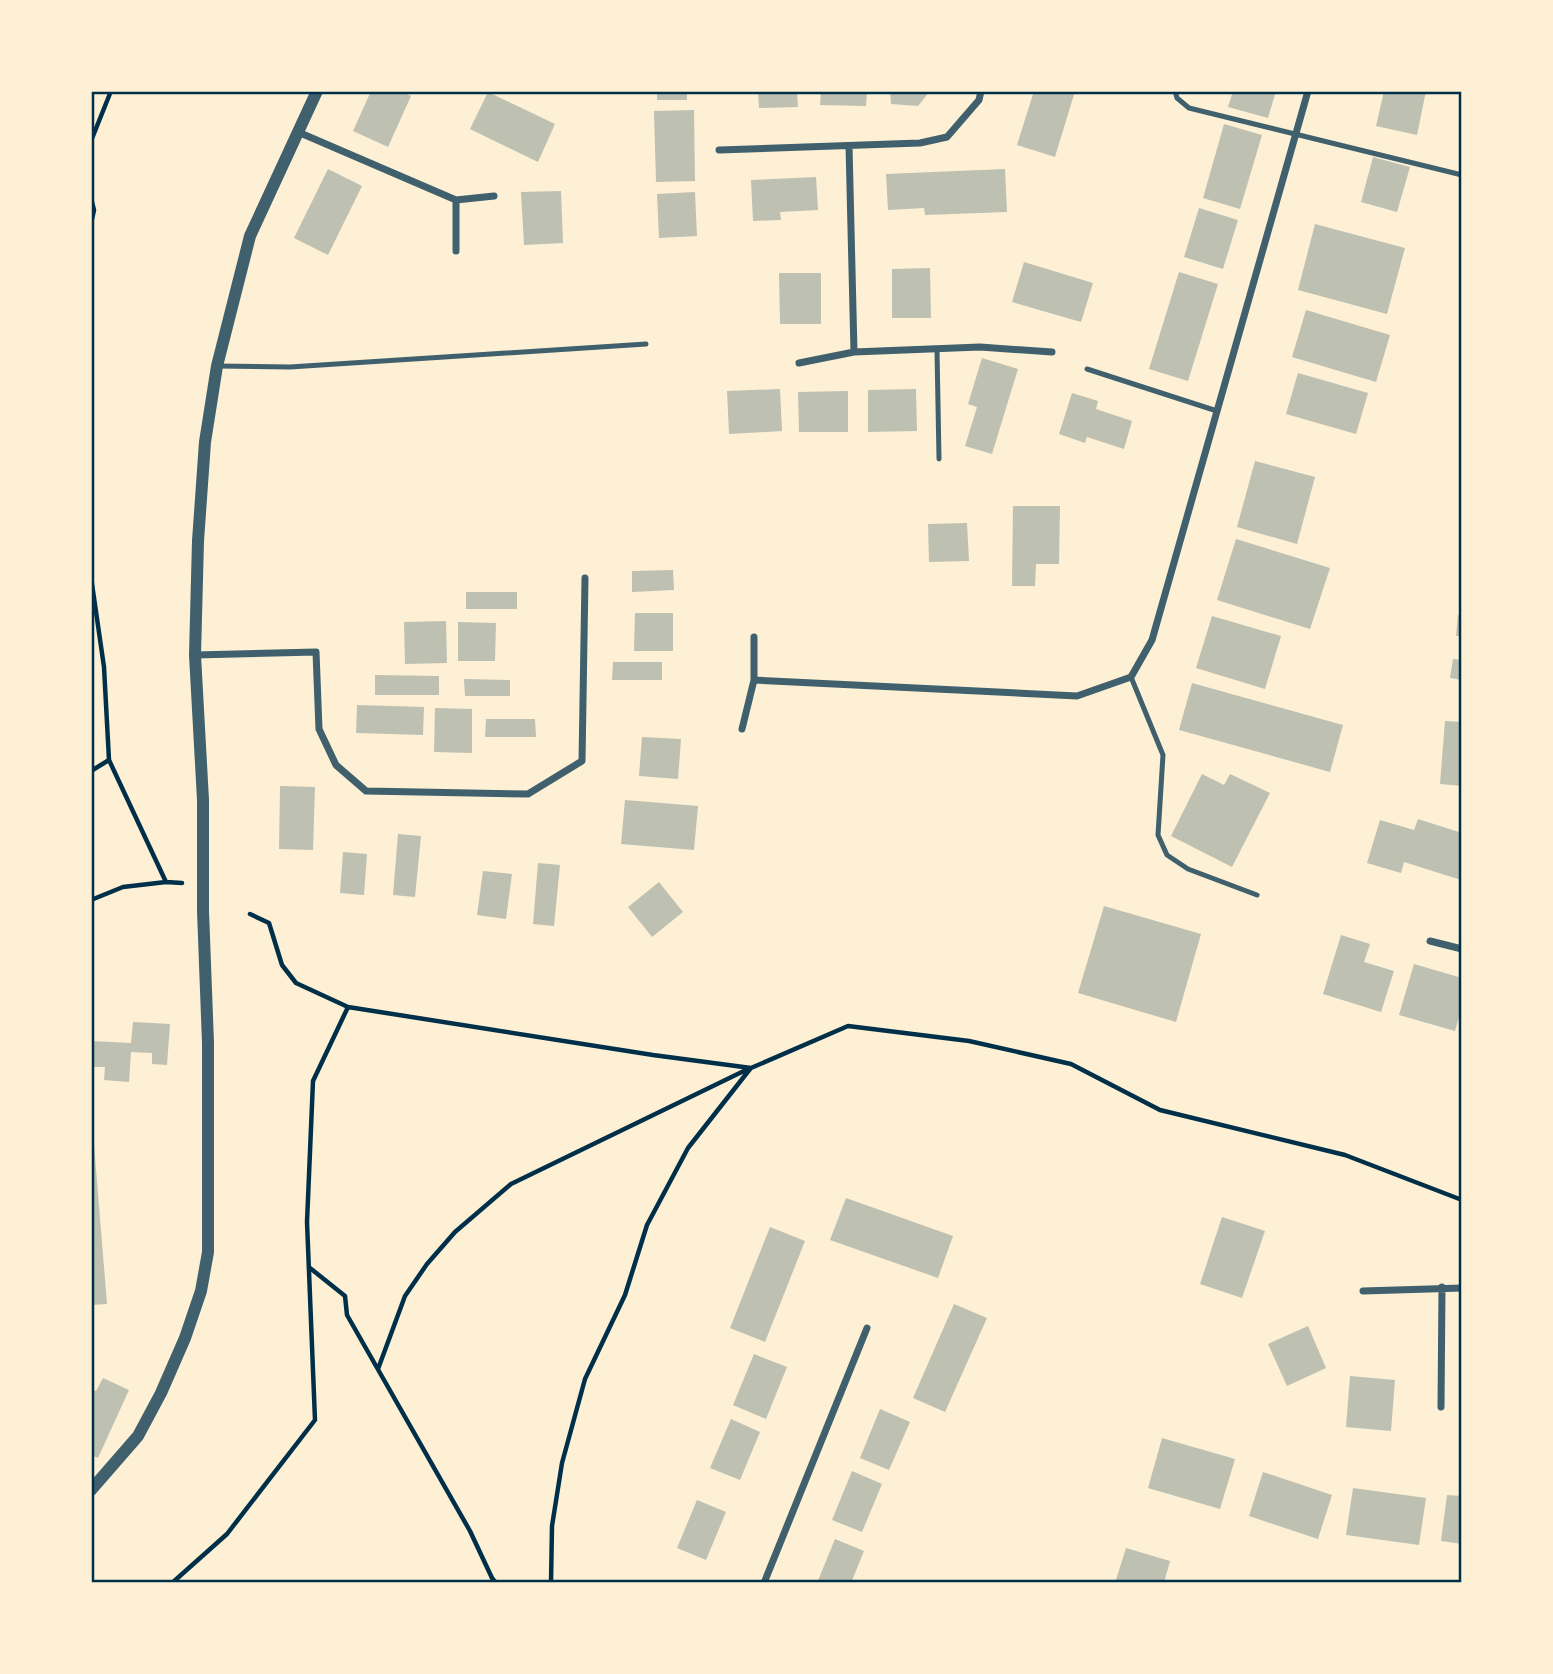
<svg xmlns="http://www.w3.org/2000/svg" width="1553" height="1674" viewBox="0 0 1553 1674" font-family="'Archivo Narrow',sans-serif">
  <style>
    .building { fill: #bec0b2 }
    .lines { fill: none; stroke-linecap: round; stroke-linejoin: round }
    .path { stroke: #003049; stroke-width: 4.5 }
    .service { stroke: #3f606c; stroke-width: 5 }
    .minor { stroke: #3f606c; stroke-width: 7 }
    .tertiary { stroke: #3f606c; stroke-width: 12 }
    .neatline { fill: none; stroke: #003049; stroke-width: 2.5 }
  </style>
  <rect width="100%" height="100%" fill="#fdf0d5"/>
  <path class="building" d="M371,91H401L411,96L388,147L353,131Z
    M657,91H687V100H657Z
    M758,91H797L798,107L759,108Z
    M821,91H867L866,106L820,105Z
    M890,91H930L918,106L891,104Z
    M1034,91H1075L1055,157L1017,145Z
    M1233,91H1276L1268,118L1228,107Z
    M1384,91H1426L1417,135L1376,126Z
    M488,92L555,124L538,162L470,129Z
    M694,110L695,181L656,182L654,111Z
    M1224,124L1262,135L1240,209L1203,198Z
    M1373,157L1410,167L1397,212L1361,202Z
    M328,169L362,186L328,255L294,238Z
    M1005,169L1007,212L925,215L924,208L888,210L886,174Z
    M816,177L818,210L780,212L781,220L753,221L751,180Z
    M561,191L563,243L524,245L521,192Z
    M695,192L697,236L659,238L657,194Z
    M1199,208L1238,220L1223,269L1184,257Z
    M1315,224L1405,248L1387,314L1298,290Z
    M1024,262L1093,283L1081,322L1012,302Z
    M930,268L931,318H892V269Z
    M1179,272L1218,284L1188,381L1149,369Z
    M779,273H821V324H780Z
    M1306,310L1390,335L1376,382L1292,357Z
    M982,358L1018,369L992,454L965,446L977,407L968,404Z
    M1298,373L1368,393L1356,434L1286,414Z
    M780,389L782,431L729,434L727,391Z
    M916,389L917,431L868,432V390Z
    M848,391V432H799L798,392Z
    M1072,393L1098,401L1096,409L1132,421L1124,449L1087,437L1085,443L1059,434Z
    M1255,461L1315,477L1297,544L1237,527Z
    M1013,506H1060L1059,564H1036L1035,586H1012Z
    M967,523L969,561L929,562L928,524Z
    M1236,539L1330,568L1310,629L1217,600Z
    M673,570L674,590L632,592V571Z
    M466,592H517V609H466Z
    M635,613H673V651H634Z
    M1458,615H1462V636H1456Z
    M1212,616L1281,636L1265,689L1196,668Z
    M446,621L447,663L405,664L404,622Z
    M458,622L496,623L495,661H458Z
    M1453,659L1462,660V680L1450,678Z
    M613,662H662V680H612Z
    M375,675L439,676V695H375Z
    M464,679L510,680V696H465Z
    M1192,683L1343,725L1330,772L1179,730Z
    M357,705L424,707L423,735L356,733Z
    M435,708L472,709V753L434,752Z
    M486,719H535L536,737H485Z
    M1445,721L1462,722V786L1440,784Z
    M642,737L681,739L678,779L639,776Z
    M1202,774L1224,785L1230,774L1270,793L1232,867L1171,836Z
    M280,786L315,787L313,850L279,849Z
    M625,800L698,806L694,850L621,844Z
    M1418,819L1462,833L1461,880L1404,862L1401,873L1367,863L1380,820L1414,830Z
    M398,834L421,836L415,897L393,895Z
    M343,852L367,854L364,895L340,893Z
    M538,863L560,865L554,926L533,924Z
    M483,871L512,874L506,919L477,915Z
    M659,882L683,912L652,937L628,907Z
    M1104,906L1201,934L1176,1022L1078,993Z
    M1341,935L1370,944L1364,962L1394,971L1381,1012L1323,994Z
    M1414,964L1462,978V1006L1455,1031L1399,1015Z
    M133,1022L170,1024L167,1065L152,1064V1053L131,1052L129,1082L104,1080L105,1067H91V1041L131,1043Z
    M91,1144H94L107,1304L91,1305Z
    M846,1198L953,1236L938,1278L830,1240Z
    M1222,1217L1265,1231L1242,1298L1200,1284Z
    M770,1227L805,1241L765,1342L730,1328Z
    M954,1304L987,1318L945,1412L913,1398Z
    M1308,1326L1326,1368L1287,1386L1268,1344Z
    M754,1354L787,1367L766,1419L733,1405Z
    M1350,1376L1395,1380L1391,1431L1346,1427Z
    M103,1378L129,1390L98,1458L91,1455V1389L96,1391Z
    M880,1409L910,1422L889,1470L860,1458Z
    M731,1419L760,1432L740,1480L710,1468Z
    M1162,1438L1235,1459L1220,1509L1148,1488Z
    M852,1471L882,1484L862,1532L832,1520Z
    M1263,1472L1332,1495L1318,1539L1249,1516Z
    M1353,1488L1426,1498L1419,1545L1346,1535Z
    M1447,1495L1462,1496V1544L1441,1541Z
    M697,1500L726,1512L706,1560L677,1548Z
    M835,1539L864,1551L851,1583H817Z
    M1126,1548L1170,1561L1164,1583H1115Z"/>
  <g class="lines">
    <path class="path" d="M91,141L111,91
      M91,198L94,210L91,224
      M91,577L104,667L109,760L166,882L182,883
      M91,771L109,760
      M91,900L123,887L166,882
      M250,914L269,923L282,965L296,983L348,1007L653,1055L751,1068L848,1026L969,1041L1071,1064L1160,1110L1345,1155L1462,1200
      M310,1268L345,1296L347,1315L470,1531L492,1578L496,1583
      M378,1369L405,1296L427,1264L455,1232L511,1184L748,1069
      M172,1583L227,1534L315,1420L307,1222L313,1081L348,1007
      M551,1583L552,1526L562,1463L585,1379L625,1295L647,1225L688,1148L750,1069"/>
    <path class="service" d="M1175,91L1177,98L1189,108L1462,175
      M937,350L939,459
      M217,366L290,367L646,344
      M1087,369L1217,411
      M1131,677L1163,755L1158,835L1167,855L1188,869L1257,895"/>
    <path class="minor" d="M298,132L456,200L494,196
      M719,150L920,143L947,137L979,100L981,91
      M456,200V251
      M854,352L980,347L1052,352
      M799,363L854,352L849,146
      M195,655L316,652L319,729L336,765L366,791L528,794L582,761L585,578
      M754,680L1077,696L1131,677L1152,640L1308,91
      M742,729L754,680V637
      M1430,941L1462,949
      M1363,1291L1462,1288
      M1441,1407L1442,1287
      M764,1583L867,1328"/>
    <path class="tertiary" d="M91,1490L138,1436L161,1393L185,1338L201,1291L208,1252V1043L203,911V800L195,655L198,541L205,442L217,366L250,236L317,91"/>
  </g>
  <rect width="1553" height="1674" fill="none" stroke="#fdf0d5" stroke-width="186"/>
  <rect x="93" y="93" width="1367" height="1488" class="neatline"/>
</svg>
